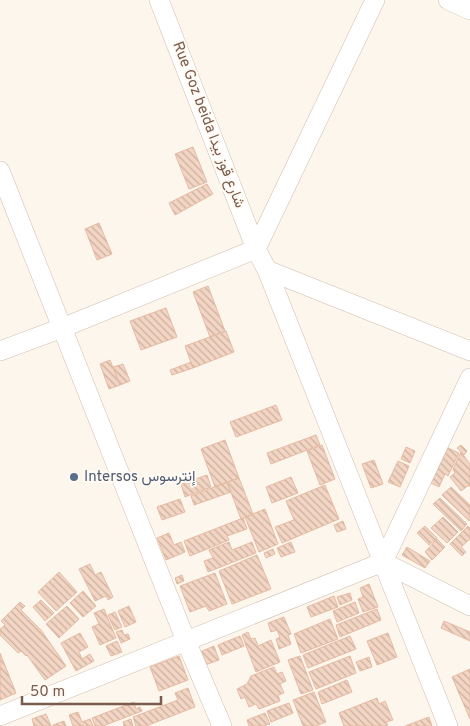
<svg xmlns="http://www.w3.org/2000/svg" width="470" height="726" viewBox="0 0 470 726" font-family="Overpass,Vazirmatn,sans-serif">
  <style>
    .building { fill: url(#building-back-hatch); stroke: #e6bba3 }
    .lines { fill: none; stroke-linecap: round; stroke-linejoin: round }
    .minor-casing { stroke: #d1beb0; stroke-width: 20 }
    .minor { stroke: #fff; stroke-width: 19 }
    .service-dot { fill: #5c6f8a; stroke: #fffaf3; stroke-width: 2 }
    .labels { text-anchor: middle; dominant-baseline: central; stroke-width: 4; stroke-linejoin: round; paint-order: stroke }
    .street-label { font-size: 15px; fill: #7a5c4d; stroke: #fffaf3 }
    .service-label { font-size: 15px; fill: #4e5e75; stroke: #fffaf3; text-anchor: start }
  </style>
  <defs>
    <pattern id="building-back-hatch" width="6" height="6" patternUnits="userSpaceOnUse" patternTransform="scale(1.25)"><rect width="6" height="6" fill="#f3d5c3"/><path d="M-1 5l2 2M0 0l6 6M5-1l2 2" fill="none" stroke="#cab0a1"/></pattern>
  </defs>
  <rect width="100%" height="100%" fill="#fdf6ec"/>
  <path class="building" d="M193,147L207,182L189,189L175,154Z
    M207,184L213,194L175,215L169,203Z
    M99,223L112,254L97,260L85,229Z
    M208,286L225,331L210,337L193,292Z
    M166,308L177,337L141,350L130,321Z
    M226,331L234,352L193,368L185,346Z
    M110,360L120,385L109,389L100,364Z
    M191,362L193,368L172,375L170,370Z
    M123,364L130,381L120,385L113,367Z
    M276,405L282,420L236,437L230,422Z
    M316,435L320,445L271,464L267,453Z
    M225,440L239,478L215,487L201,449Z
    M322,445L335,479L320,485L307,451Z
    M461,445L467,451L464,455L457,448Z
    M406,447L415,451L410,463L401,459Z
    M448,448L459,453L448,476L445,474L439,487L431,483Z
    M461,452L470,464V487L469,485L461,491L450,477L455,473L453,469Z
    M374,460L383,484L371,488L362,464Z
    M398,461L409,466L400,487L388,482Z
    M207,475L211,487L185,497L181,484Z
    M291,477L298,493L272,503L266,487Z
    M239,478L253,514L241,519L227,482Z
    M227,482L231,492L194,505L191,496Z
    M325,485L339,519L282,543L275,527L294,520L286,501Z
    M451,487L470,505L469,521L442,495Z
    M440,498L467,524L461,531L433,504Z
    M180,499L185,512L162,520L157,507Z
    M265,509L278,544L259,552L245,517Z
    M443,517L458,532L447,543L431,528Z
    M243,518L247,529L227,536L229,540L190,556L184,541Z
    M343,521L346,529L337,532L334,525Z
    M425,526L437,538L429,545L417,533Z
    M468,526L470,528V539L461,547L466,552L462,556L450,544Z
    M169,533L174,545L181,542L185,552L166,560L157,538Z
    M437,539L445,547L432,560L425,552Z
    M229,542L232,550L252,542L256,553L208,572L204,561L213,558L209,550Z
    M291,542L295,552L281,557L277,548Z
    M407,547L430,561L425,568L402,555Z
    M273,549L275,554L266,558L264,553Z
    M257,555L271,589L232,604L219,571Z
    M90,564L95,575L101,572L113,597L108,600L106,596L95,601L79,569Z
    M59,572L77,592L56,611L38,592Z
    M215,573L227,604L209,611L206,606L190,612L180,586Z
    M182,575L184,581L177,584L175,578Z
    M369,584L378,607L363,612L358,599L363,597L360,588Z
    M83,591L96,606L83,617L70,603Z
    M350,593L352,600L340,605L337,597Z
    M334,596L338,607L311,617L307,607Z
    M41,600L54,613L45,621L33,607Z
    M20,602L25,606L21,610L41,630L66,666L45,680L27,655L26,656L21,651L18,653L0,635V629L5,625L1,621Z
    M355,602L359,613L337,622L333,611Z
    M67,606L79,619L59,638L46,624Z
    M129,606L136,622L125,627L118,611Z
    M104,609L116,638L100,645L92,627L99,624L94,613Z
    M377,609L381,620L340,637L336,625Z
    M115,612L122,627L115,630L108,615Z
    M284,617L291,634L288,635L291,644L279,649L276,639L280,637L277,630L271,632L268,623Z
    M330,619L338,639L301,653L294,634Z
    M444,621L470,632V641L441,628Z
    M122,630L124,635L128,634L130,639L121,643L116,632Z
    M248,632L251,639L255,638L258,646L271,640L280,662L256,672L242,635Z
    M80,633L88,647L79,652L82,659L90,654L94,661L76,671L61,643Z
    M388,633L397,657L377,665L367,641Z
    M240,636L244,646L222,655L218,645Z
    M350,636L356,649L308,668L303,655Z
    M117,641L122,652L111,656L106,646Z
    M214,646L219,660L205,665L200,652Z
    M0,653L16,693L0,700Z
    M179,656L188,680L159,691L150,667Z
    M300,656L313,690L301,694L288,660Z
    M350,656L356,673L316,689L309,672Z
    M369,657L372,667L360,671L356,662Z
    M274,667L277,674L282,672L286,681L280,684L284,693L278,695L280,701L259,709L256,704L249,707L245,697L241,699L237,689L247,684L251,676Z
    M470,669V719L452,677Z
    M347,680L352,692L322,704L318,692Z
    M188,688L195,707L146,726H136L133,717L178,700L175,693Z
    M314,692L326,722L316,726H303L293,700Z
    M377,698L379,704L385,701L393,720L386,722L388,726H344L339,713Z
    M134,702L136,709L140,707L142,711L103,726H95L92,718Z
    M289,703L293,713L271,722L267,711Z
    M78,712L82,722L90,719L93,726H73L69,715Z
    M265,713L270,724L263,726H249L247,720Z
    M46,714L51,726H34L32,719Z
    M429,717L432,726H405Z
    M131,719L133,726H124L123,722Z
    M64,721L66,726H53V725Z"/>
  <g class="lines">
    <defs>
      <path id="minor" d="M159,0L256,249L267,270L448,726
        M448,0L470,10
        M0,171L186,641L222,726
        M267,270L470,351
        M0,351L62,328L256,249L375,0
        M383,562L470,606
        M0,716L383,562L470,378"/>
    </defs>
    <use href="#minor" class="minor-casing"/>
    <use href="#minor" class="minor"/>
  </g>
  <circle class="service-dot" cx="74" cy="477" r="5"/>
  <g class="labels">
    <g class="street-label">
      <text transform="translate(208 125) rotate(69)">Rue Goz beida شارع قوز بيدا</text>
    </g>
    <g class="service-label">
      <text x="84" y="477">Intersos إنترسوس</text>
    </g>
  </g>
  <path d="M22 696v8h139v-8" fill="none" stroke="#7a5c4d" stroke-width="2.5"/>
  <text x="30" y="696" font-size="15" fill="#7a5c4d" stroke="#fffaf3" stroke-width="4" paint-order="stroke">50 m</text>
</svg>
